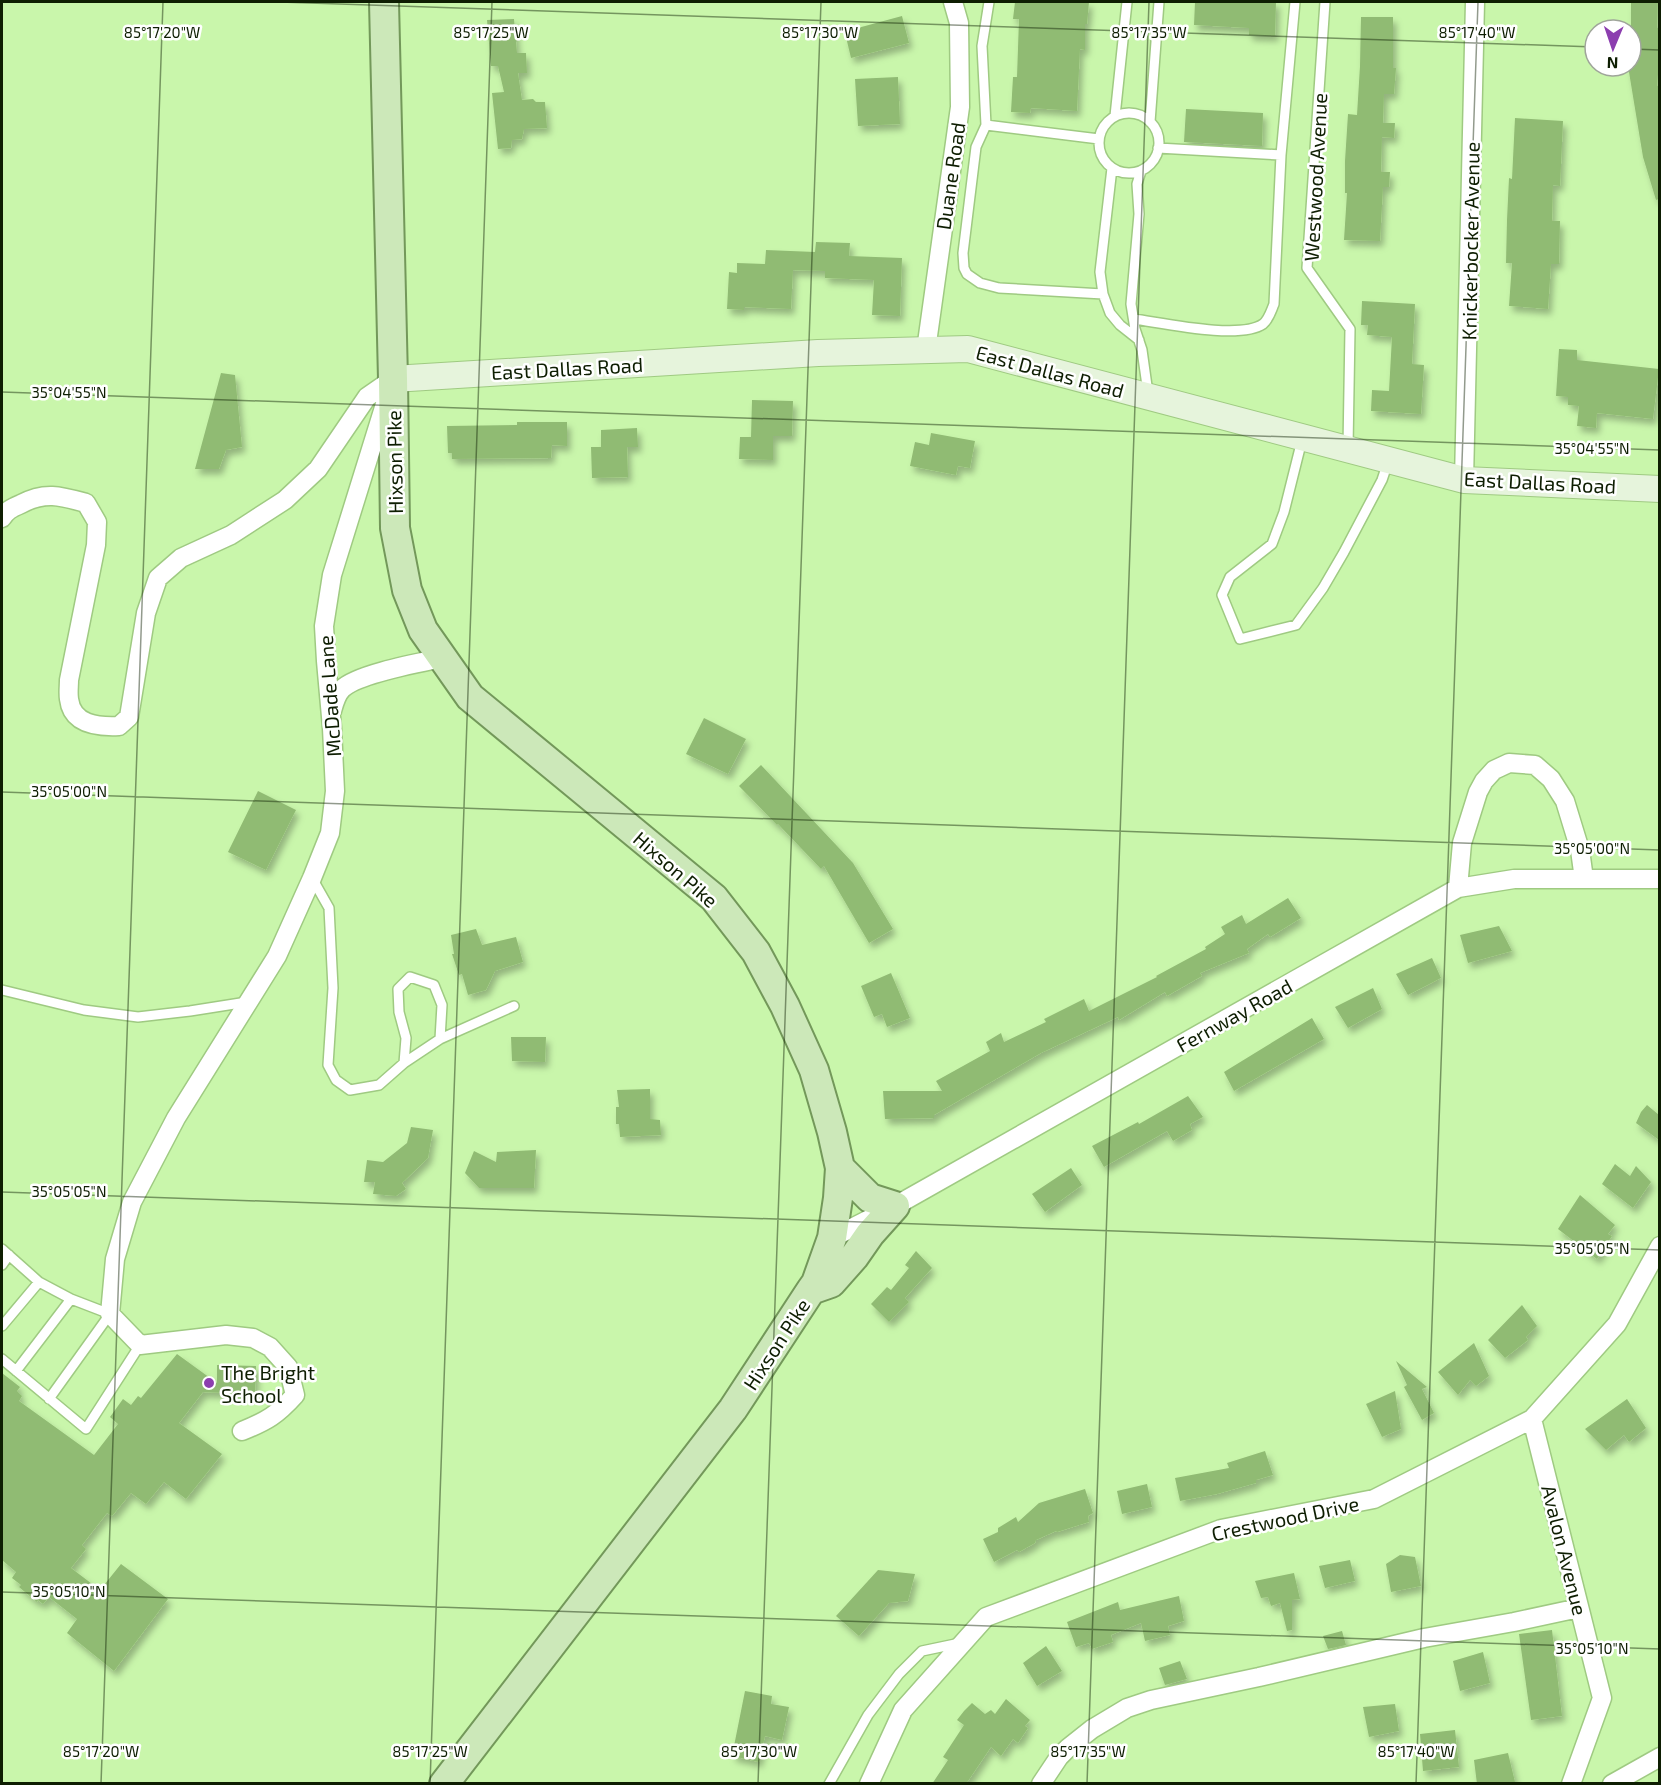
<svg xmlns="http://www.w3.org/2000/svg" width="1661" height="1785" viewBox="0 0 1661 1785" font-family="'Exo 2',sans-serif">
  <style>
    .building { fill: #90bb73; filter: url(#shadow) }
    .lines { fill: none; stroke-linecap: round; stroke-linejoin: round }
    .lane-casing { stroke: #9fca82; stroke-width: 12 }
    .street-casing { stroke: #9fca82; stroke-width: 21 }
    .secondary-casing { stroke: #9fca82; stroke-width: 28 }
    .primary-casing { stroke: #73985a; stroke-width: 32 }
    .lane { stroke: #fff; stroke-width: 9 }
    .street { stroke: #fff; stroke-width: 18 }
    .secondary { stroke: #e6f4dc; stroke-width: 26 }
    .primary { stroke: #cce8b9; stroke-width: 28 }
    .ticks { fill: none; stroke: #0e1e02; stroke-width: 1.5; stroke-opacity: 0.45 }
    .poi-dot { fill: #8c3eaf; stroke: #fff; stroke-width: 2 }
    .labels { text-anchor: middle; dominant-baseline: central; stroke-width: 5; stroke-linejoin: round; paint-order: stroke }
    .street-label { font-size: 20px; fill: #0e1e02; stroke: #fff }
    .poi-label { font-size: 20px; fill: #0e1e02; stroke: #fff; text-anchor: start }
    .ticks-label { font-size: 15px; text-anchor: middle; fill: #0e1e02; stroke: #fff; stroke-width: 5; stroke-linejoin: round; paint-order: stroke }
  </style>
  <defs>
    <filter id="shadow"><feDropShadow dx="3.5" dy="5.5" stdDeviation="3" flood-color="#0004"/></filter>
  </defs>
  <rect width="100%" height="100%" fill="#c9f6ab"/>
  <path class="building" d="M1015,2H1089L1087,24H1085V50L1080,49L1077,111L1031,108L1030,113L1011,112L1013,77H1017L1019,19H1013Z
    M1195,2H1276L1275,36L1249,35V28L1194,25Z
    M1631,2H1658L1657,28H1659V62L1657,86H1659V199L1656,200L1643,157L1628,66H1631Z
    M902,16L909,43L851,58L846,37L855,34L854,29Z
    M1361,17H1393V68H1396L1394,94H1384L1383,123H1395L1394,138L1382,137L1381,172H1390L1389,187H1383L1380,241L1344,240L1347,193H1345V161L1348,114L1357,115L1360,66Z
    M514,19L517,53H526L527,73H518L522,100L533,99L536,102H545L547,128L524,129L522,139L512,140L511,148L498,149L492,93L504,92L498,66H491L487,20Z
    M898,77L900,124L858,126L855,79Z
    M1186,109L1263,113L1262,146L1184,142Z
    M1515,118L1563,121L1560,186L1553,185L1552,221H1560L1559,264H1551L1548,309L1509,306L1512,263H1506L1507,220L1509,178L1512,179Z
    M816,242L850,243L849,256L902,258L900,316L872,315L874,280L825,278V271L793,270L791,309L744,307V310L727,309L729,272L737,273V263L765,264L766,250L815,252Z
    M1362,301L1415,304L1412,364L1424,365L1421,414L1371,411L1372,390L1389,391L1392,337L1367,335L1368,325H1361Z
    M1559,349L1577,350V360L1659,369L1653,419L1597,413L1596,428L1577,426L1579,406L1568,405V397L1556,396Z
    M221,373L235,375L242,447L226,450L219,469H195Z
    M752,400L793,401L792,436H773V460L739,459L740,437H751Z
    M517,422H567V446L552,445L551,458L452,459V453H448L447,426L517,425Z
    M637,428L638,447H627L628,477L592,478L591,447H601V430Z
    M931,433L975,441L970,468L958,466L956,475L910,466L915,442L929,445Z
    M704,718L746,739L728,774L686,754Z
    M761,765L853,863L893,929L869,943L824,866L821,869L778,824L777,825L739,786Z
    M258,791L296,810L266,870L228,852Z
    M1288,898L1301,918L1270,937L1268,934L1247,949L1249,953L1200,973L1202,976L1167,996L1165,992L1119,1020L1118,1017L1041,1053L934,1115V1118L885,1119L883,1091H942L936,1081L990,1051L986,1042L1001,1033L1004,1042L1046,1022L1044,1019L1084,999L1089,1011L1157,977L1156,976L1206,949L1205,947L1225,934L1221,927L1242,915L1246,924Z
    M1499,926L1512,951L1468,963L1460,935Z
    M476,929L482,945L516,937L523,962L495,971L486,990L468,995L462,974L459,975L452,954H454L451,935Z
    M1432,958L1441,978L1408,995L1396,974Z
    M891,973L910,1018L887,1027L882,1014L874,1017L861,986Z
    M1373,988L1382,1009L1348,1028L1335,1007Z
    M1312,1018L1324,1039L1234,1091L1224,1072Z
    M511,1037H546L545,1062L512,1061Z
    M650,1089V1119L660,1120L661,1135L620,1137L619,1124H616V1107H619L617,1090Z
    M1188,1096L1203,1117L1190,1124L1192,1130L1173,1141L1167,1131L1104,1167L1092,1146L1138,1122L1139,1124Z
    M1647,1105L1659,1115V1140L1636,1123L1641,1112Z
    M411,1127L433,1130L428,1158L402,1183L406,1189L396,1196L373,1194L375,1182H364L367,1160L383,1162L407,1143Z
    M536,1150L534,1188H479L465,1173L474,1151L496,1162L497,1152Z
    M1615,1164L1630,1176L1636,1166L1651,1182L1633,1208L1602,1184Z
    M1071,1168L1082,1185L1045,1212L1032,1194Z
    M1580,1195L1615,1225L1608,1234L1612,1236L1597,1259L1558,1229Z
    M916,1251L932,1268L905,1298L909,1302L889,1322L871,1304L887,1287L891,1290L909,1268L905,1265Z
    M1522,1305L1537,1326L1526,1337L1528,1340L1505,1358L1488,1340Z
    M1474,1343L1489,1376L1476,1386L1470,1380L1458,1395L1438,1372Z
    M177,1354L217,1383V1365L256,1366L255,1394L203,1392L179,1423L222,1454L186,1499L164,1482L146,1504L131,1493L112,1516L107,1513L82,1545L86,1549L71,1568L100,1590L121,1564L168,1599L114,1671L67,1633L77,1619L49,1597L43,1604L38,1600L37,1602L19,1587L21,1585L12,1578L16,1572L2,1560V1373L20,1387L17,1391L22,1396L19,1401L94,1455L118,1424L110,1417L123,1399L131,1405L138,1396L141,1398Z
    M1396,1361L1427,1387L1422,1389L1434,1413L1422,1420L1404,1387L1407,1385Z
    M1395,1391L1401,1429L1382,1437L1366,1404Z
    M1627,1399L1646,1428L1629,1442L1624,1435L1606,1450L1585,1429Z
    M1265,1451L1273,1475L1256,1480V1483L1217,1494L1180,1501L1175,1478L1229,1468L1227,1463Z
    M1147,1484L1152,1507L1122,1514L1117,1491Z
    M1085,1489L1093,1513L1088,1516L1089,1522L1057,1532L1056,1531L1036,1540L1035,1543L1019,1552L1017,1550L994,1562L983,1539L998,1532V1528L1016,1517L1018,1522L1039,1503Z
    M1400,1555L1415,1557L1421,1586L1391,1592L1386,1564Z
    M1350,1560L1355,1581L1325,1588L1319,1566Z
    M878,1570L915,1574L908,1601L889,1603L859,1636L836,1616Z
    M1294,1573L1300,1599L1292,1600V1630L1287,1631L1280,1603L1271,1606L1268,1597L1261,1598L1255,1581Z
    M1179,1596L1184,1621L1168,1626L1170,1635L1145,1641L1141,1623L1111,1635L1113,1642L1092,1649L1089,1643L1076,1647L1067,1622L1118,1602L1120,1610Z
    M1552,1630L1562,1716L1531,1720L1519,1634Z
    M1342,1631L1346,1645L1328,1649L1323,1636Z
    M1046,1646L1062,1671L1037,1686L1023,1663Z
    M1483,1652L1490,1683L1460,1691L1453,1661Z
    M1180,1661L1187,1679L1165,1685L1159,1668Z
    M745,1691L772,1696L771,1704L789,1707L782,1740L765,1736L759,1762L732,1756Z
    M1006,1699L1030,1720L1025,1726L1028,1728L1018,1743L1013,1739L1001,1756L991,1747L966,1784H932L948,1760L943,1757L964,1725L957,1720L964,1711L972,1703L985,1714L991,1710L995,1714Z
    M1395,1704L1399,1731L1369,1737L1363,1707Z
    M1455,1730L1459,1767L1423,1771L1420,1734Z
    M1508,1753L1515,1782L1507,1784H1477L1474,1760Z"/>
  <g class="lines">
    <defs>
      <path id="lane" d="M989,2L982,46L986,125L976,147L963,253L964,268L967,274L980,283L999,288L1103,294
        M1325,2L1307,268L1350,329L1348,447
        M1099 143a30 30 0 1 1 60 0a30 30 0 1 1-60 0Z
        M1115,116L1127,2
        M1150,122L1159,2
        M986,125L1099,139
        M1158,148L1281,155
        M1112,168L1100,272L1103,294L1110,313L1120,325L1139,340
        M1141,171L1137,184L1139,214L1131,304L1135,329L1142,350L1148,393
        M1134,319C1163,323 1240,340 1263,324C1269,319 1271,311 1274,304L1281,155L1295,2
        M1302,440L1284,512L1272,544L1230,577L1222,595L1240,639L1296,625L1323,588L1344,552L1382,480L1388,462
        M312,878L329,908L333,988L328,1065L336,1080L350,1090L379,1085L404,1063L440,1039L514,1006
        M2,990L84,1010L138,1017L190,1011L247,1002
        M404,1063L406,1038L399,1012L398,989L410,977L434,985L442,1005L440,1039
        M2,1249L39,1282L71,1299L110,1314L49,1399
        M2,1265L9,1255
        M2,1326L39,1282
        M2,1359L86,1429L140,1345
        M16,1371L71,1299
        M829,1784L868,1715L899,1674L922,1651L960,1643"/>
      <path id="street" d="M926,350L960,107L959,23L953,2
        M1464,480L1475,2
        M2,518C7,510 12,508 21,504C45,491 61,496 86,503L97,522L96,545L69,680C69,686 68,693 69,699C72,725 98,727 119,726L129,717L146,613L158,578L181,558L231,535L285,500L318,469L367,397L393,379
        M332,711C334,704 336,695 342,689C357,674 418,663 442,658
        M1458,888L1462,843L1478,792L1484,781L1494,770L1509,763L1535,765L1551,779L1565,801L1580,850L1584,879
        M832,1238L895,1206L1458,888L1514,879H1660
        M1532,1419L1602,1698L1571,1784
        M242,1431C267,1421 277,1415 295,1395L288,1367L270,1347L253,1338L226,1335L140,1345L110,1314L115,1259L132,1202L176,1118L277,956L312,878L330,833L335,791L332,728L326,661L324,626L332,575L386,401
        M869,1784L903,1710L986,1617L1221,1529L1374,1499L1532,1419L1617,1324L1660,1246
        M1041,1784L1059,1757L1068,1748L1092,1729L1127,1708L1151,1700L1259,1677L1424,1638L1514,1622L1579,1608
        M1612,1784L1660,1757"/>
      <path id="secondary" d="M393,379L818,353L968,349L1464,480L1660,489"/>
      <path id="primary" d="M384,2L393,379L395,528L407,590L423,630L470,697L714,898L756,952L785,1006L814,1070L832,1132L840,1168L838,1198L832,1238L816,1283L811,1290L733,1409L444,1784
        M811,1290L831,1283L854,1257L870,1234L895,1206L870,1198L840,1168"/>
    </defs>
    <use href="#lane" class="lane-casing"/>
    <use href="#street" class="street-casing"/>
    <use href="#secondary" class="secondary-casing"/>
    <use href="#primary" class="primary-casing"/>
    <use href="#lane" class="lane"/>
    <use href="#street" class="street"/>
    <use href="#secondary" class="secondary"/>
    <use href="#primary" class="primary"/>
  </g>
  <path class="ticks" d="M280,2L1595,47M1631,49L1660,50M2,392L1660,450M2,792L1660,850M2,1192L1660,1250M2,1592L1660,1649M101,1784L163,2M430,1784L492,2M758,1784L821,2M1087,1784L1149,2M1416,1784L1478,2"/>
  <circle class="poi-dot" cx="209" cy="1383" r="6"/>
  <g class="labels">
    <g class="street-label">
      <text transform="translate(950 176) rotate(-82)">Duane Road</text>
      <text transform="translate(1315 177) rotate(-87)">Westwood Avenue</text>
      <text transform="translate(1470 241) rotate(-89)">Knickerbocker Avenue</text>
      <text transform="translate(567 368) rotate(-3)">East Dallas Road</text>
      <text transform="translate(1050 371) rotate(15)">East Dallas Road</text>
      <text transform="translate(394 462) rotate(-91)">Hixson Pike</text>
      <text transform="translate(1540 482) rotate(3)">East Dallas Road</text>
      <text transform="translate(329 696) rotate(-94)">McDade Lane</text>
      <text transform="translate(676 869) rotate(41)">Hixson Pike</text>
      <text transform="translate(1234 1015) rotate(-29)">Fernway Road</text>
      <text transform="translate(776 1344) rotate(-57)">Hixson Pike</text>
      <text transform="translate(1285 1518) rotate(-12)">Crestwood Drive</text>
      <text transform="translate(1565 1550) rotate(76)">Avalon Avenue</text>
    </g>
    <g class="poi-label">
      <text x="221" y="1372">The Bright<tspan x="221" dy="23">School</tspan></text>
    </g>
  </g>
  <g class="ticks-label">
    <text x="162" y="38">85°17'20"W</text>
    <text x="491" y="38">85°17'25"W</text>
    <text x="820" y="38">85°17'30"W</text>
    <text x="1149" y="38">85°17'35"W</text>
    <text x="1477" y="38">85°17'40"W</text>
    <text x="69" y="398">35°04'55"N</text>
    <text x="1592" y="454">35°04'55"N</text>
    <text x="69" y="797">35°05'00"N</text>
    <text x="1592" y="854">35°05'00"N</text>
    <text x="69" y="1197">35°05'05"N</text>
    <text x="1592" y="1254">35°05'05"N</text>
    <text x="69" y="1597">35°05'10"N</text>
    <text x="1592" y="1654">35°05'10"N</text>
    <text x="101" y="1757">85°17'20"W</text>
    <text x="430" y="1757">85°17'25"W</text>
    <text x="759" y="1757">85°17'30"W</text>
    <text x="1088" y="1757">85°17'35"W</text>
    <text x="1416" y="1757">85°17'40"W</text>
  </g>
  <rect width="1661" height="1785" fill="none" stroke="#0e1e02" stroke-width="6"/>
  <g transform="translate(1613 48) rotate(182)"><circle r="28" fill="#ffffff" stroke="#9fa59a" stroke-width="1.5"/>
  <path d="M0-4.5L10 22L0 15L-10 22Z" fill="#8c3eaf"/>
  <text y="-9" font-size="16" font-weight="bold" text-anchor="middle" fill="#0e1e02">N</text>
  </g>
</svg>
